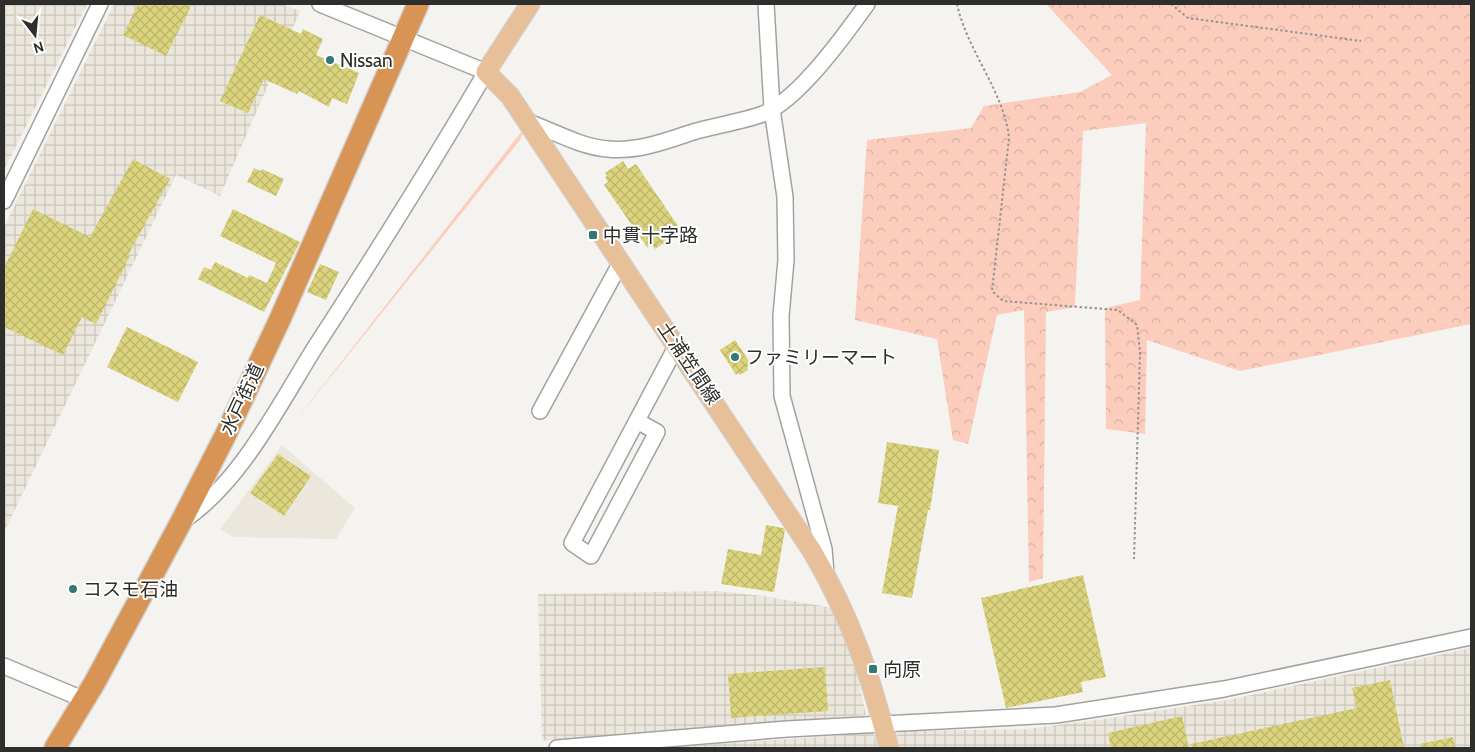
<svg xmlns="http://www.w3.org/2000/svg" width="1475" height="752" viewBox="0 0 1475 752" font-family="Cabin,'Noto Sans JP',sans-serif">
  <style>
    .built { fill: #ece7dc }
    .industrial { fill: url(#industrial-grid) }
    .green { fill: #fccdbc }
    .forest { fill: url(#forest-crowns) }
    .building { fill: url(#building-cross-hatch) }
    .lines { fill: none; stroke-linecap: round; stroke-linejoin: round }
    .minor-casing { stroke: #a4a29f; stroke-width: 18 }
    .major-casing { stroke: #d1d1d1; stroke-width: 21 }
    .highway-casing { stroke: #d1d1d1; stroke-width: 24 }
    .path { stroke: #959491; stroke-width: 2; stroke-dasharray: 2.5 2.5; stroke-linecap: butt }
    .minor { stroke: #fff; stroke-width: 15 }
    .major { stroke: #e7bf99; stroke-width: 19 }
    .highway { stroke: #d79455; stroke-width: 21 }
    .poi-dot { fill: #317974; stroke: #fff; stroke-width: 2 }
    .labels { text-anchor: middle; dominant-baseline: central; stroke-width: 4; stroke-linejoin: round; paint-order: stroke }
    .poi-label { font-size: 19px; fill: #2e2e2c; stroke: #fff; text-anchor: start }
    .street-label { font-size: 19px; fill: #2e2e2c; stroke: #fff }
  </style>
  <defs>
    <pattern id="industrial-grid" width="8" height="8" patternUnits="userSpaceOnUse" patternTransform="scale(1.25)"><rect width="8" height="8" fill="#ece7dc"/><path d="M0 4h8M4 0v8" fill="none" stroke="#cbc6bd"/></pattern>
    <pattern id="forest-crowns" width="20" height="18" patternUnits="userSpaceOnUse" patternTransform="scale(1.25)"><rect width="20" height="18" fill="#fccdbc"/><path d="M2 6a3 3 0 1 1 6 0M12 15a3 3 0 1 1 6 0" fill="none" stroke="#d8b0a2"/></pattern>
    <pattern id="building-cross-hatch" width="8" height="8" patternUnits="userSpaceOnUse" patternTransform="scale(1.25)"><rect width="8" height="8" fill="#dbd47d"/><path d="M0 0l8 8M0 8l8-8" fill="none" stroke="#bcb66c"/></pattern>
  </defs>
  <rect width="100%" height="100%" fill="#f5f3ef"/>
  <path class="built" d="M282,445L355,508L336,539L233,537L220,529Z"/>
  <path class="industrial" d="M4,4H87L4,170Z
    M114,4H282L300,11L220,196L176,175L4,532V227Z
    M717,591L770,597L833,608L856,669L866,715L542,741L538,594Z
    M1471,648V748H897L895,736L902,731L1026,729L1097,720L1227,700Z
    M873,733L879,748H662Z"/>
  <path class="green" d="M525,127L520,140L289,429Z"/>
  <path class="forest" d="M1046,4H1471V324L1240,371L1147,340L1145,434L1106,429L1105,308L1140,300L1146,123L1083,131L1075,307L1046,312L1043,578L1029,582L1024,310L997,315L968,444L953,440L937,339L855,320L867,140L971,128L984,106L1080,92L1112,75Z"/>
  <path class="building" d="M138,4H192L166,56L123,35Z
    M260,15L301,34L303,29L323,39L316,55L359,73L347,104L332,98L329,107L299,91L297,94L264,79L248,113L220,101Z
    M133,159L170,179L128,255L130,256L96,324L82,317L63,355L4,327V268L33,209L90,237Z
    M623,161L628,169L636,164L678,226L669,231L673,237L655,249L652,244L647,247L604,185L608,182L605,177L607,176L605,173Z
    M254,168L261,171L262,169L284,179L276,196L247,182Z
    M233,209L300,242L264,312L198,279L204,267L211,270L215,262L248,278L249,275L267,283L276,263L220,236Z
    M320,264L339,272L326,300L307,292Z
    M127,327L198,362L178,402L107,367Z
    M735,340L751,364L747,367L748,370L740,375L738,373L736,375L720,350Z
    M887,442L939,450L930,510H928L912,598L882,593L898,506L878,503Z
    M278,454L311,476L284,516L250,493Z
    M766,525L783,528L785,530L774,592L721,584L728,549L761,555Z
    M1083,575L1106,677L1081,682L1083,692L1006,708L981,598Z
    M825,667L828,711L731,718L728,674Z
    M1390,680L1404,748H1192L1191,744L1357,708L1352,688Z
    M1182,716L1189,748H1111L1108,733Z
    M1453,737L1455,748H1420V744Z"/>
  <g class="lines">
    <defs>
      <path id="minor" d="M766,4L772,109L785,197L786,260L781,316L782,396L824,549L826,573
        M528,122C554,131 580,147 608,149C637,152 666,141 693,132C714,126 744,121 763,114C799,99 844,36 867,4
        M4,201L100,4
        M540,411L621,262
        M637,421L657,432L591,556L572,543L677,345
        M181,522C239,485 278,407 314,349C373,258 431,166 486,72L320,4
        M4,666L85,700
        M557,748L787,729L1056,715L1224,689L1471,637"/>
      <path id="major" d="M530,4L486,72L510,96L812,551C851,618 870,674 889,748"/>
      <path id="highway" d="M55,748L95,682L181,522L225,436L280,319L418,4"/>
    </defs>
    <use href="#minor" class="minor-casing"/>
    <use href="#major" class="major-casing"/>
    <use href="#highway" class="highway-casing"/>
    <path class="path" d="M957,4C967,51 1004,91 1009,138L992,291L1003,301L1118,310L1137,325L1140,352L1134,559
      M1171,4L1188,18L1361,41"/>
    <use href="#minor" class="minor"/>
    <use href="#major" class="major"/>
    <use href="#highway" class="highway"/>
  </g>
  <g class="poi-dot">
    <circle cx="330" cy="60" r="5"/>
    <rect x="588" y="230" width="10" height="10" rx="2.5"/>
    <circle cx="735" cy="357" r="5"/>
    <circle cx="73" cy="589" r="5"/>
    <rect x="868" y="664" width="10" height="10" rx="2.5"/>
  </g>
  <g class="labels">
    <g class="poi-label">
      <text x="340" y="60">Nissan</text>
      <text x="603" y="235">中貫十字路</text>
      <text x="745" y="357">ファミリーマート</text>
      <text x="83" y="589">コスモ石油</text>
      <text x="883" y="669">向原</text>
    </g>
    <g class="street-label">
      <text transform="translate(689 363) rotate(56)">土浦笠間線</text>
      <text transform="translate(242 399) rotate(-65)">水戸街道</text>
    </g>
  </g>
  <rect width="1475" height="752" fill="none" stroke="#2e2e2c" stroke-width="10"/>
  <g transform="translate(35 35) rotate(164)" stroke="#ffffff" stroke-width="4" paint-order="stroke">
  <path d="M0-4L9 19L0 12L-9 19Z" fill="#2e2e2c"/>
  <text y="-8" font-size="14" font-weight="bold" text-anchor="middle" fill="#2e2e2c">N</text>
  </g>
</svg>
